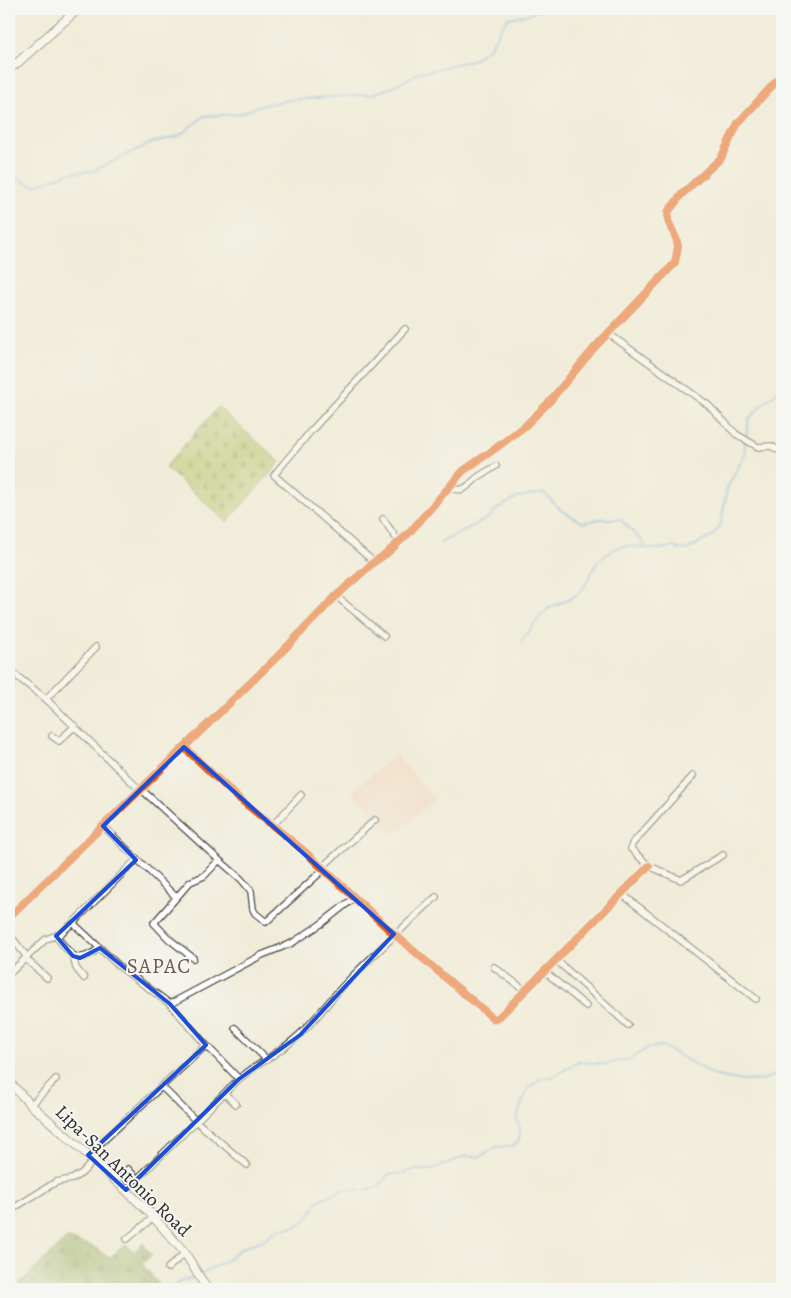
<svg xmlns="http://www.w3.org/2000/svg" width="791" height="1298" viewBox="0 0 791 1298" font-family="Alegreya,serif">
  <style>
    .built { fill: #f3d4bf }
    .forest { fill: url(#forest-firs); stroke: #5c6a42 }
    .cemetery { fill: url(#cemetery-stones); stroke: #6f7648 }
    .lines { fill: none; stroke-linecap: round; stroke-linejoin: round }
    .stream { stroke: #6ca7dc; stroke-width: 2 }
    .street-casing { stroke: #494845; stroke-width: 8 }
    .secondary-casing { stroke: #494845; stroke-width: 10 }
    .street { stroke: #fff; stroke-width: 5.5 }
    .secondary { stroke: #fff; stroke-width: 8 }
    .cycleway-casing { stroke: #f6f6f2; stroke-width: 11 }
    .cycleway { stroke: #e8590c; stroke-width: 8 }
    .marked { fill: none; stroke: #1d4ed8; stroke-width: 4; stroke-linejoin: round }
    .labels { text-anchor: middle; dominant-baseline: central; stroke-width: 4; stroke-linejoin: round; paint-order: stroke }
    .street-label { font-size: 19px; fill: #2b2b2b; stroke: #f6f6f2 }
    .quarter-label { font-size: 21px; letter-spacing: 1px; fill: #74584d; stroke: #f6f6f2 }
  </style>
  <defs>
    <pattern id="forest-firs" width="22" height="20" patternUnits="userSpaceOnUse" patternTransform="scale(1.25)"><rect width="22" height="20" fill="#8ea85a"/><path d="M5 1l3.5 6h-7zM16 11l3.5 6h-7z" fill="#74894b"/></pattern>
    <pattern id="cemetery-stones" width="16" height="16" patternUnits="userSpaceOnUse" patternTransform="scale(1.25)"><rect width="16" height="16" fill="#b3c264"/><path d="M2 7V4a2 2 0 0 1 4 0v3zM10 15v-3a2 2 0 0 1 4 0v3z" fill="#929e53"/></pattern>
  </defs>
  <rect width="100%" height="100%" fill="#f6f6f2"/>
  <filter id="ink" filterUnits="userSpaceOnUse"><feTurbulence type="fractalNoise" baseFrequency=".02" numOctaves="2"/><feDisplacementMap in="SourceGraphic" scale="10" xChannelSelector="R" yChannelSelector="G"/><feConvolveMatrix kernelMatrix="1 2 1 2 8 2 1 2 1" color-interpolation-filters="sRGB"/></filter>
  <filter id="wash" filterUnits="userSpaceOnUse"><feTurbulence type="fractalNoise" baseFrequency=".0096" numOctaves="4" result="noise"/><feDisplacementMap in="SourceGraphic" scale="20" xChannelSelector="R" yChannelSelector="G"/><feGaussianBlur stdDeviation="1.12" result="paint"/><feColorMatrix in="noise" values="0 0 0 0 0 0 0 0 0 0 0 0 0 0 0 0 0 1.4 0 .05"/><feComposite in="paint" operator="in"/></filter>
  <g filter="url(#wash)">
    <rect width="100%" height="100%" fill="#f0ecd9"/>
    <path class="built" d="M396,754L435,800L391,837L352,791Z"/>
    <path class="forest" d="M67,1238L94,1247L109,1258L126,1244L134,1252L143,1243L152,1255L142,1264L163,1289H27L19,1284Z"/>
    <path class="cemetery" d="M218,407L280,462L227,522L165,467Z"/>
    <g class="lines">
      <path class="stream" d="M9,178L19,179L34,186L69,173L93,171L151,143L179,136L204,116L239,114L259,106L289,100L373,94L393,87L420,72L434,70L475,59L490,47L502,26L509,18L530,14L541,9
        M746,437L749,419L763,404L782,388
        M440,543L490,517L497,509L518,497L544,493L561,510L583,523L599,519H620L643,542L645,548
        M521,642L539,618L549,608L568,600L580,592L585,585L598,561L614,549L625,546L659,549L672,547L686,550L711,537L719,528L722,519L727,488L745,454V442
        M778,761L782,764
        M201,1274L227,1260L241,1248L261,1241L279,1229L294,1227L300,1224L307,1219L319,1200L345,1189L365,1190L379,1186L389,1174H401L412,1170H430L466,1156L479,1157L496,1147L512,1146L519,1141L520,1130L517,1119L520,1108L528,1089L540,1079L554,1076L578,1062L606,1064L631,1059L647,1048L662,1046L716,1076L744,1081L763,1080L782,1072
        M170,1289L179,1282L197,1276"/>
    </g>
  </g>
  <g filter="url(#ink)">
    <g class="lines">
      <defs>
        <path id="street" d="M609,334L708,405L736,434L758,447L771,446L782,452
          M448,487C464,494 467,486 478,477C484,473 490,470 496,466
          M383,519L399,542
          M374,562L274,475L310,432L405,329
          M336,596L384,636
          M9,670L46,699L140,790
          M46,699L96,647
          M52,736L59,741L75,726
          M184,747L236,796L303,850L394,934L494,1019L498,1018L649,866
          M693,776L632,844L631,849L649,866L681,880L723,855
          M141,789L219,860L204,876L190,882L154,923L169,939L193,958
          M273,825L301,795
          M103,826L176,897
          M219,860L241,879L251,891L253,909L255,913L266,922L323,870
          M321,868L375,820
          M622,894L756,999
          M9,917L277,657L336,596L374,562L386,554L410,532L463,471L496,448L526,425L549,402L595,347L675,263L678,246L676,238L668,221V212L682,194L721,158L738,123L782,75
          M73,923L120,967L170,1004L206,1045L88,1155
          M9,934L27,957
          M56,936C72,956 76,966 100,948
          M73,956L76,968L84,978
          M25,958L47,978
          M555,959L628,1025
          M494,967L526,991
          M544,971L586,1006
          M9,974L46,939L60,934L73,923L136,860
          M170,1004L262,955L292,943L321,924L354,898
          M235,1028L267,1060
          M206,1045L239,1079
          M161,1086L197,1122L247,1165
          M225,1094L236,1104
          M31,1105L56,1079
          M128,1169L137,1179
          M126,1190L239,1079C258,1063 280,1053 298,1036C316,1020 330,999 347,982C376,952 406,925 436,897
          M9,1211L56,1182L72,1179L82,1173L94,1160
          M781,1211L782,1212
          M127,1239L154,1217
          M168,1268L185,1253"/>
        <path id="secondary" d="M9,66L15,65L78,9
          M9,1082L31,1105L94,1160L149,1212L185,1253L207,1289"/>
      </defs>
      <use href="#street" class="street-casing"/>
      <use href="#secondary" class="secondary-casing"/>
      <use href="#street" class="street"/>
      <use href="#secondary" class="secondary"/>
      <defs>
        <path id="cycleway" d="M184,747L236,796L303,850L394,934L494,1019L498,1018L649,866
          M9,917L277,657L336,596L374,562L386,554L410,532L463,471L496,448L526,425L549,402L595,347L675,263L678,246L676,238L668,221V212L682,194L721,158L738,123L782,75"/>
      </defs>
      <use href="#cycleway" class="cycleway-casing"/>
      <use href="#cycleway" class="cycleway"/>
    </g>
  </g>
  <path d="M0 0H791V1298H0ZM184,747L394,934L300,1035L239,1079L126,1190L88,1155L206,1045L170,1004L100,948L80,958L73,956L56,936L136,860L103,826Z" fill="#f0ecd9" fill-opacity=".55" fill-rule="evenodd"/>
  <path class="marked" d="M184,747L394,934L300,1035L239,1079L126,1190L88,1155L206,1045L170,1004L100,948L80,958L73,956L56,936L136,860L103,826Z"/>
  <g class="labels">
    <g class="street-label">
      <text transform="translate(123 1171) rotate(44)">Lipa-San Antonio Road</text>
    </g>
    <g class="quarter-label">
      <text x="159" y="966">SAPAC</text>
    </g>
  </g>
  <rect width="791" height="1298" fill="none" stroke="#f6f6f2" stroke-width="30"/>
</svg>
